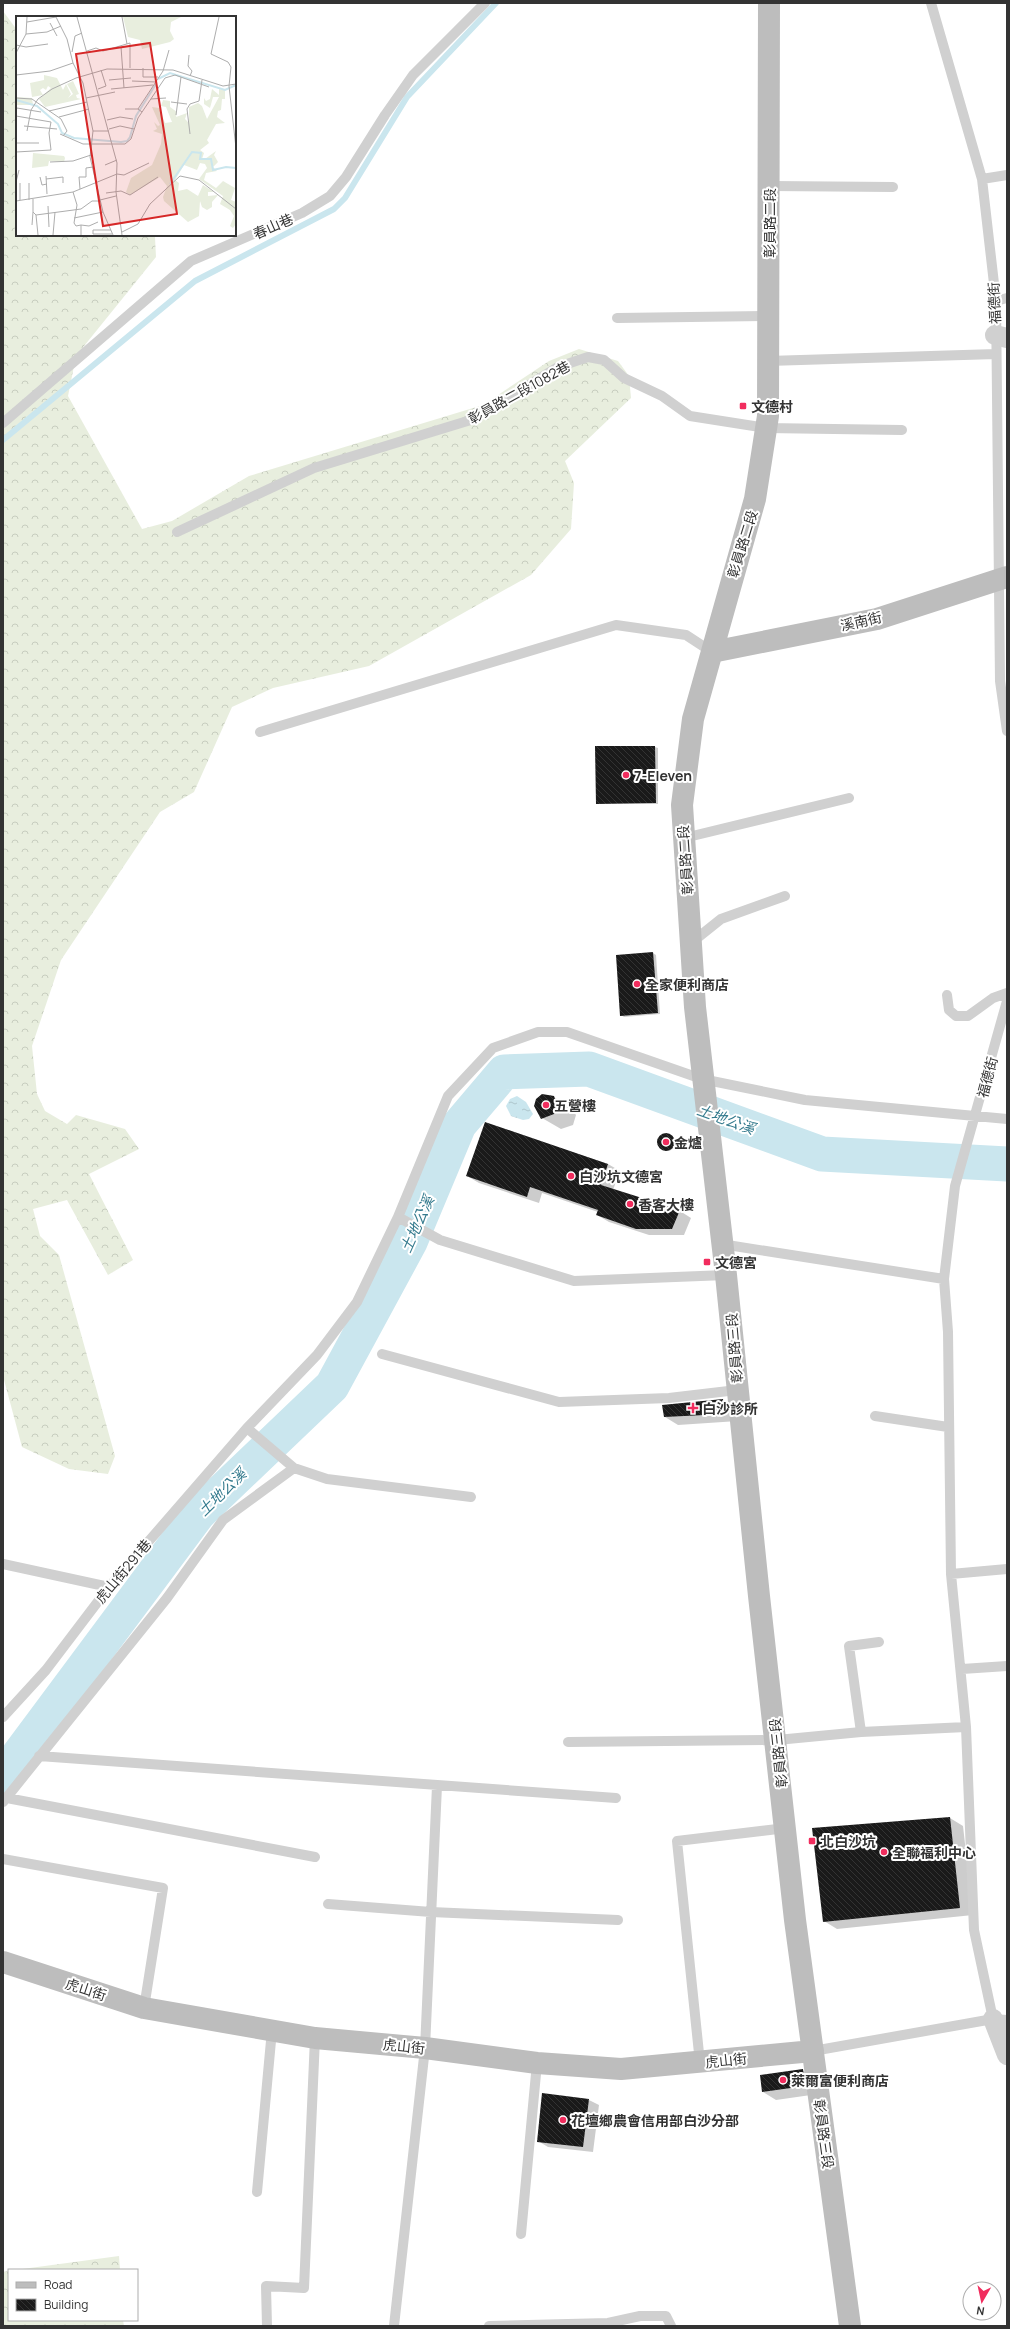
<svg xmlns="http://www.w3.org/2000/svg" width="1010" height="2329" viewBox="0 0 1010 2329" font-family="Manrope,'Noto Sans TC',sans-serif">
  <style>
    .forest { fill: url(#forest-crowns) }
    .water { fill: url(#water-ripples) }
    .shadow { fill: #0003 }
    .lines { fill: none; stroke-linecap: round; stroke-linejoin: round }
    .stream { stroke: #cae6ee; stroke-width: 6 }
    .river { stroke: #cae6ee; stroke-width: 35 }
    .building { fill: url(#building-back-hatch) }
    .lane { stroke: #d0d0d0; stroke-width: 10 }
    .street { stroke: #d0d0d0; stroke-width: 20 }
    .secondary { stroke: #bdbdbd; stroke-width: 22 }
    .poi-dot { fill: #f12d5e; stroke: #fff; stroke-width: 1.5 }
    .labels { text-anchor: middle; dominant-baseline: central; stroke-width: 4; stroke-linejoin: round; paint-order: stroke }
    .street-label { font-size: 14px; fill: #333; stroke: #fff }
    .poi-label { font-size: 14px; font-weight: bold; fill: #333; stroke: #fff; text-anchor: start }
    .water-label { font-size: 15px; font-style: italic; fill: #357b8e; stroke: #fff }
    .inset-river { fill: none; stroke: #cae6ee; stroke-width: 2 }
    .inset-road { fill: none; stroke: #adadad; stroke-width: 1 }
    .view { fill: #d62828; fill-opacity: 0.15; stroke: #d62828; stroke-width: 2 }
    .inset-edge { fill: none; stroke: #333; stroke-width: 2 }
  </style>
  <defs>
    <pattern id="forest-crowns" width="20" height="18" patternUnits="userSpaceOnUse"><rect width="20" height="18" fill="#e8eede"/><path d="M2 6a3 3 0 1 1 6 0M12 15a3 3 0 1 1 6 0" fill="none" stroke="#c7cdbf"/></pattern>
    <pattern id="water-ripples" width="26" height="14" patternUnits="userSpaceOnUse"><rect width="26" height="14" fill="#cae6ee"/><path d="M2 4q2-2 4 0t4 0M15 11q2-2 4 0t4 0" fill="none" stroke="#aec6cd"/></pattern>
    <pattern id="building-back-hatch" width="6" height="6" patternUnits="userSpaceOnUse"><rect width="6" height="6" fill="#1a1a1a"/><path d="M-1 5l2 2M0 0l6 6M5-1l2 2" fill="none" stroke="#333"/></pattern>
  </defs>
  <rect width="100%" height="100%" fill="#fff"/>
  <path class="forest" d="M3,11L17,30V235L155,237L156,257L76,356L68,396L142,529L172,521L249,476L483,405L549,361L579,349L618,361L629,376L631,398L565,461L574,483L571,529L531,575L369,666L273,688L232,707L194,792L160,812L61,960L32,1046L37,1094L45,1111L67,1124L76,1115L125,1129L139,1149L89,1174L133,1260L108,1275L67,1200L33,1209L40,1236L59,1255L115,1456L108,1474L69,1469L22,1447L3,1376Z
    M119,2256L120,2270H15Z
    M9,2271V2320H123L124,2326H3V2272Z"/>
  <path class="water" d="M517,1096L526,1102L533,1114L529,1119L523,1120L511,1116L506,1106L510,1099Z"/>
  <path class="shadow" d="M655,747L658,748V804L597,803Z
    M653,953L656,955L660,1014L624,1017L621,1015L617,956Z
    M542,1095H550L569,1106L576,1115L573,1125L561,1129L542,1118Z
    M486,1124L608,1164L620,1171L613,1190L680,1211L691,1218L684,1235H649L609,1222L597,1215L598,1212L542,1193L539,1203L479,1183L467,1176Z
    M659 1143a8 8 0 1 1 16 0a8 8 0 1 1-16 0Z
    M722,1400L736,1408L738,1421L678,1425L665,1417Z
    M950,1818L963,1826L973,1915L837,1929L824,1921L813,1829Z
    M802,2070L816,2077L818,2094L776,2100L763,2092Z
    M589,2100L599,2105L593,2152L548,2147L538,2141Z"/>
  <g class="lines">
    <path class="stream" d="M3,440L195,281L334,209L345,198L407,97L496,3"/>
    <path class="river" d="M3,1776L198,1514L332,1386L410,1242L459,1125L504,1072L589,1069L822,1154L1007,1164"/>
  </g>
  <path class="building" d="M595,746H655L656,803L596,804Z
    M653,952L658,1013L620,1016L616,955Z
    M542,1094L554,1096L558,1107L554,1114L541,1119L534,1106L536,1099Z
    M485,1122L608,1164L601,1185L680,1210L672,1229H636L596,1215L598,1210L530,1187L527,1197L466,1176Z
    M657 1142a9 9 0 1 1 18 0a9 9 0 1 1-18 0Z
    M723,1399L725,1414L664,1417L662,1405Z
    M950,1817L960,1908L823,1922L812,1828Z
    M803,2069L805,2086L762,2092L760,2075Z
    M542,2093L589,2099L583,2147L537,2142Z"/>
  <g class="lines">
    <path class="lane" d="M931,3L982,179L996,301L1000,681L1007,731
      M982,179L1007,175
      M770,186L893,187
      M996,301L1007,298
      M617,318L769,316
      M768,361L996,354
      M3,423L191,261L302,213L330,196L346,177L385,115L413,75L485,3
      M177,532L314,468L474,419L558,367L588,357L604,360L624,378L662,396L690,416L766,428L902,430
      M260,732L616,625L686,635L712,652
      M684,838L849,798
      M691,943L721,919L785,896
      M947,995L949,1010L956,1016H968L993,998L1007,993
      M398,1217L440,1240L574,1281L726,1275
      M721,1244L944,1279
      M382,1354L559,1402L669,1398L737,1390
      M875,1416L948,1427
      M294,1468L327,1479L471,1497
      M3,1564L109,1587
      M951,1574L1007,1569
      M962,1669L1007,1666
      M3,1717L46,1670L109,1587L247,1428L317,1355L357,1302L398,1217L448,1096L493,1048L538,1032H567L702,1079L805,1100L1007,1119
      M861,1732L849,1646L879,1642
      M568,1742L777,1740L861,1732L966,1727
      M39,1756L616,1798
      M7,1798L315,1857
      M3,1802L167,1598L223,1520L294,1468L247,1428
      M3,1859L163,1888L144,2008
      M328,1904L431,1912L618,1920
      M993,2019L974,1930L966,1727L951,1574L948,1332L944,1279L955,1186L1007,1001
      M813,2051L993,2019L1007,2020
      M700,2063L677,1841L786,1828
      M257,2192L272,2030
      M521,2234L537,2063
      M267,2326L266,2286L304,2288L315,2038
      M394,2326L425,2048L437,1786
      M489,2326L608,2323L640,2316H666L671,2326"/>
    <path class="street" d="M995,335L1007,338
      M993,2019L1007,2055"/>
    <path class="secondary" d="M769,3L768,416L755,499L693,719L682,805L695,1007L726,1275L759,1596L795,1920L850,2326
      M712,652L877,619L1007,577
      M3,1962L144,2008L315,2038L425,2048L537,2063L621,2069L813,2051"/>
  </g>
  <g class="poi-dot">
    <rect x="739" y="402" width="8" height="8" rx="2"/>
    <circle cx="626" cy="775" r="4"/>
    <circle cx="637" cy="984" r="4"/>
    <circle cx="546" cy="1105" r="4"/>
    <circle cx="666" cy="1142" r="4"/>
    <circle cx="571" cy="1176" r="4"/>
    <circle cx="630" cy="1204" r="4"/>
    <rect x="703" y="1258" width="8" height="8" rx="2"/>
    <path d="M691 1402h4v4h4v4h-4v4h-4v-4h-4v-4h4z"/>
    <rect x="808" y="1837" width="8" height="8" rx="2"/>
    <circle cx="884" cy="1852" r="4"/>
    <circle cx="783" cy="2080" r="4"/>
    <circle cx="563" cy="2120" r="4"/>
  </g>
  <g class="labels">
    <g class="street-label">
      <text transform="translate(769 223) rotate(-90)">彰員路二段</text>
      <text transform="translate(273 226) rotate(-24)">春山巷</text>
      <text transform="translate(994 303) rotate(-93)">福德街</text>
      <text transform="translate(519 392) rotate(-29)">彰員路二段1082巷</text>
      <text transform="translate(742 544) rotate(-73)">彰員路二段</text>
      <text transform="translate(861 621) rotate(-13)">溪南街</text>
      <text transform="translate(685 860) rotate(-94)">彰員路二段</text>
      <text transform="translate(987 1077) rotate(-75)">福德街</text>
      <text transform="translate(734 1348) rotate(-95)">彰員路三段</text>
      <text transform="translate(123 1571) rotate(-50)">虎山街291巷</text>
      <text transform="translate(778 1753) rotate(-96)">彰員路三段</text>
      <text transform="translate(86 1989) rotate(18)">虎山街</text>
      <text transform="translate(404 2046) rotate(6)">虎山街</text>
      <text transform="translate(726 2060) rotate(-6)">虎山街</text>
      <text transform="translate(824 2134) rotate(82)">彰員路三段</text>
    </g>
    <g class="poi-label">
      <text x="751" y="406">文德村</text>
      <text x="634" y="775">7-Eleven</text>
      <text x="645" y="984">全家便利商店</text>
      <text x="554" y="1105">五營樓</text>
      <text x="674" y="1142">金爐</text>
      <text x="579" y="1176">白沙坑文德宮</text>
      <text x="638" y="1204">香客大樓</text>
      <text x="715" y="1262">文德宮</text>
      <text x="702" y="1408">白沙診所</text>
      <text x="820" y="1841">北白沙坑</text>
      <text x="892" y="1852">全聯福利中心</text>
      <text x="791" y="2080">萊爾富便利商店</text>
      <text x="571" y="2120">花壇鄉農會信用部白沙分部</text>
    </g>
    <g class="water-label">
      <text transform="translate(726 1119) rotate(20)">土地公溪</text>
      <text transform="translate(417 1224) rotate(-66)">土地公溪</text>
      <text transform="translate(222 1492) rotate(-44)">土地公溪</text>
    </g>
  </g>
  <g transform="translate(16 16)">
    <rect width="220" height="220" fill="#fff"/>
    <path d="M17,137L48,140L49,142L48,146L33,145L32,150L16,152Z" fill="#e8eede"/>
    <path d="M107,1H165L155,6L154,15L158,23L154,26L126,33L124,24L112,21ZM28,59L41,62L47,74L50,68L55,78L52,82L57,78L51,68L57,65L63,78L60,79L61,82L65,83L29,91L23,83L35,72L32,70L30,74L27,72L24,74L27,79L16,81L14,67L28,64ZM196,73L203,79V73L209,74V83H206L205,94L202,95L201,101L209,107L200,108L191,124L193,127L184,134L188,137L186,143H189L200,135L198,139L202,146L197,151L201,155L190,157L188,164L200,172L207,165L219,172L215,184L220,186V208L217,212L214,210L218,200L214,194L204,188L207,180L183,163L191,152L189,148L184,147L181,154L168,149L159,164L163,167L162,175L171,173L182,180L187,169L198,176H192V180L202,179L196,186V191L191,194L186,191L184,185L183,200L172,206L148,185L147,181L151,170L144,161L114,179L110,176L115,162L136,149L145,128L146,118L137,115L141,113L138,106L142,110L144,109L136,91L143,92L149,107L156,106L150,91L145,90L147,84L154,85V91L161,96L160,101L171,97L169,103L173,107V91L182,87L186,90L191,103L203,81H197L194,92L188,88V82L190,85L194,83ZM0,81L16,82L17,89H0Z" fill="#e8eede"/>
    <path class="inset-river" d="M142,63L154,57L209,74L220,69M0,84L21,90L42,108L46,117L58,122L105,126L111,125L114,121L120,100L140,68M154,168L176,136L185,137L184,143H195L197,154L210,151L220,152"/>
    <path class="inset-road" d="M40,1L51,23L57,47L67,67L77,115L74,141L87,196L97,219M61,1L101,147L100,176L106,219M106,1L111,28M203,1L195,38L212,46L215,51L213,70L220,132M11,6L40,1M34,7L41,20M10,18L11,1M0,29L10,31L32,28M105,31L108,72M71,35L80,32L87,35L114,27V52M56,36L59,20L66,17M0,37L10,18L31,16L45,10M173,39L172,50L176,55L174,60M127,52V61H142M0,59L34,55L57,47M93,64L115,62M116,65L140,66M82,73L90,70L85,54M95,73L137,69M0,82L16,83L45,103L51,115L47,120M70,82L99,76M135,83L150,82M155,86L171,88M109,93H122M0,95L1,92L25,96M33,95L71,86M126,96L122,93L147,55L153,34M160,99L165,61M0,100L35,106L33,117L35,134L0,136M43,101L73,93M91,104L104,101L117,103M8,110L41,113M93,113L104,110L118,113M11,115L15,94L22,83L36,73L60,62L91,53L157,54L207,70L220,68M77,115H93M44,118L67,128H109L115,123L122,102L149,62L159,59L193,71M174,118L171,93L174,88L183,85L186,64M0,127H23M34,146L57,145L75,139M89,149L101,144M30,160L31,178M24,161L26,169L31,168M30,163L47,161V167M0,166L3,154M4,167V184M13,167V184M64,173L63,161H70V152L77,151M57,176L61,189L58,207L60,210L65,209V219M90,177L105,175L114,179L142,161M17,183V196L20,199L65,193L76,185H84M84,184L100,180M0,185L57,176L101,158L108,159L133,147M32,190L33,211M20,199L22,219M58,202L87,196M16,209L17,196M65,209L73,210L82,206M95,214H77V218H96M106,216L122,208L134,188L164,160L183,164L220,193M37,219L39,196"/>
    <path class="view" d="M134,27L161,198L87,210L60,38Z"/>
    <rect width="220" height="220" class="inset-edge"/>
  </g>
  <rect width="1010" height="2329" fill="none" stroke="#333333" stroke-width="8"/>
  <rect x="8" y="2269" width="130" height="52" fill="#ffffff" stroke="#adadad"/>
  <rect x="16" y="2282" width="20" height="6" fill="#bdbdbd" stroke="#adadad"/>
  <text x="44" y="2289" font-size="12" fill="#333333">Road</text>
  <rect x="16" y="2299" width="20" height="12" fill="url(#building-back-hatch)" stroke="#adadad"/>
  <text x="44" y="2309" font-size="12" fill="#333333">Building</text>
  <g transform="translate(982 2301) rotate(189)"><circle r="19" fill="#ffffff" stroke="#adadad"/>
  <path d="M0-3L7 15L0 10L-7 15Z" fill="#f12d5e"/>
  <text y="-6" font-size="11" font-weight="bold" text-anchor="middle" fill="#333333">N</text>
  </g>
</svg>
